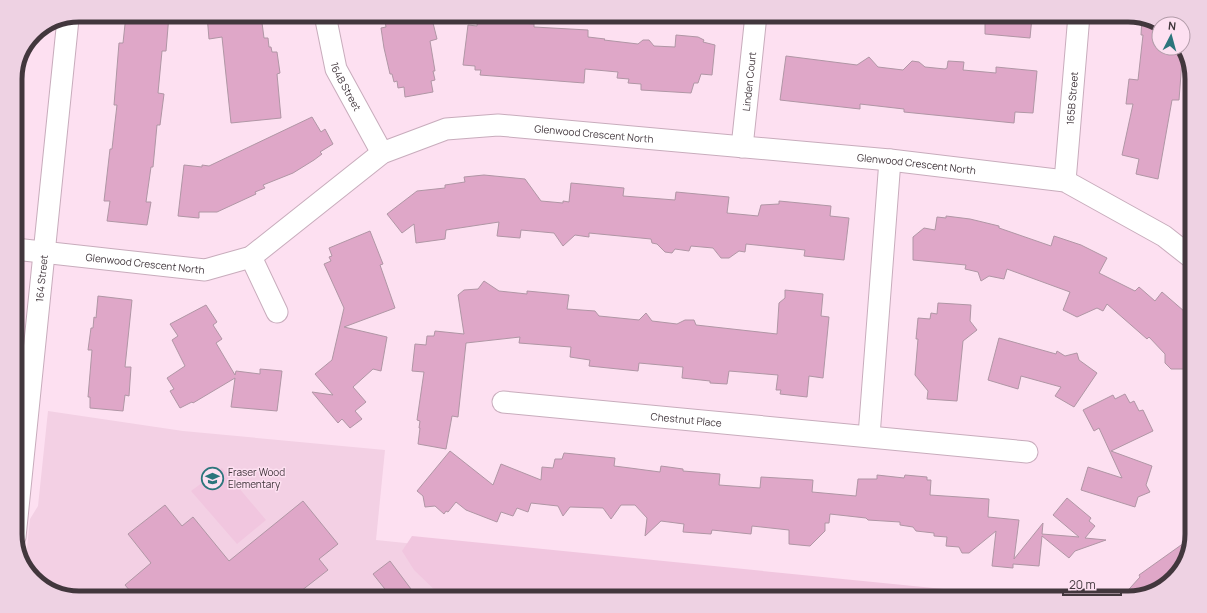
<svg xmlns="http://www.w3.org/2000/svg" width="1207" height="613" viewBox="0 0 1207 613" font-family="Manrope,sans-serif">
  <style>
    .built { fill: #f3d0e4 }
    .green { fill: #f1c6df }
    .building { fill: #dfa7c8; stroke: #b096a5 }
    .lines { fill: none; stroke-linecap: round; stroke-linejoin: round }
    .minor-casing { stroke: #c8acbc; stroke-width: 23 }
    .minor { stroke: #fff; stroke-width: 21 }
    .labels { text-anchor: middle; dominant-baseline: central; stroke-width: 3; stroke-linejoin: round; paint-order: stroke }
    .street-label { font-size: 10px; fill: #42373d; stroke: #fde0f1 }
    .poi-label { font-size: 10px; fill: #42373d; stroke: #fde0f1; text-anchor: start }
    .rim { fill: none; stroke: #42373d; stroke-width: 5 }
  </style>
  <rect width="100%" height="100%" fill="#fde0f1"/>
  <path class="built" d="M48,411L183,431L385,450L376,540L543,557L539,598H79L50,591L25,567L30,519L38,506Z"/>
  <path class="green" d="M222,468L266,520L237,544L191,491Z
    M412,536L994,594V598H443L414,570L402,551Z"/>
  <path class="building" d="M126,15H169L166,51H162L158,93L164,94L160,125H157L153,167H151L146,202H151L147,225L107,221L110,201H104L110,149H112L115,122L117,105H114L119,43H123Z
    M207,15H261L264,38H268L269,47H271L272,52H277L280,73L277,74L281,118L231,123L222,37L209,39Z
    M384,15H431L437,39L430,41L435,71H433L435,80L431,81L433,92L405,97L404,87L398,88L397,81L394,82L392,74H390L384,48L381,28L386,27Z
    M478,15H498L497,21L534,24V27L588,30V37L605,39L604,40L638,44L643,40H649L654,46L675,47L676,35L698,37L704,40L703,42L715,45L712,75L701,74L698,83H694L691,93L641,90V84L628,83L629,79L617,78L618,72L585,69L584,83L480,75L481,70H475V66L463,65L468,25L477,26Z
    M985,15H1027L1032,17L1030,38L985,34Z
    M1142,18L1159,24V48H1183L1179,100H1172L1158,179L1136,174L1139,159L1122,155L1133,104H1126L1129,79L1138,80L1143,35H1141Z
    M786,56L857,65L869,57L878,67L903,70L912,61L919,62L925,67L945,69L947,68L948,61L964,62L963,70L996,73V67L1037,71L1033,113L1015,112L1014,123L904,112V109L860,104V109L780,100Z
    M312,117L321,132L325,129L333,144L320,152L322,154L314,160L293,173L263,185L265,188L255,192L256,194L217,212H199V218L178,216L184,165L202,167V165L209,166Z
    M484,175L525,179L541,201L563,203V201L569,202L571,183L624,188L623,196L675,200L676,192L729,197L727,213L758,216L761,205L779,204V201L831,206L830,216L849,218L844,260L804,256L805,250L746,244L745,252L739,251L729,258H721L713,248L691,246L689,251L675,249L672,253L665,252L657,244L652,243L651,239L589,233V237L575,235L563,246L554,233L521,230L520,238L497,236L499,222L446,230L445,239L416,243L414,224L402,233L387,214L417,191L445,188V185L465,182L464,177Z
    M946,216L970,219L999,226V228L1051,246L1054,236L1081,245L1107,258L1099,273L1135,291L1139,287L1155,301L1162,292L1192,318V369H1171L1165,363V354L1149,337L1147,339L1107,304L1103,311L1097,308L1077,317L1063,310L1070,292L1007,269L1004,279L989,276L981,281L978,272L965,269L966,265L913,260V237L924,228L935,230L937,217L946,218Z
    M370,231L383,264L380,265L395,308L344,327L387,337L381,371L373,369L353,387L366,402L355,411L362,419L350,428L342,419L338,423L312,392L333,395L315,374L332,360L344,308L324,264L331,261L329,257L332,256L329,248Z
    M484,281L499,291L527,294V291L569,295L567,309L595,311L599,316L639,320L646,313L652,321L677,324L685,320H694L696,325L777,334L779,303L785,298V290L823,294L821,316L829,317L823,378L809,376L807,397L780,394L781,390H776L778,375L729,371L727,384L710,383V381L682,378L683,367L639,363L638,371L589,366L590,360L570,357L571,347L519,343L520,337L466,343L458,417L452,416L446,449L418,444L420,428H419L420,421L417,420L424,372L412,371L415,344L426,345L427,336H434L435,331L464,334L458,295L464,290L478,289Z
    M98,296L132,300L125,367H131L129,396L125,395L123,411L90,408V397H88L92,350H88L91,328H93L94,317L96,318Z
    M938,303L971,305L970,321L977,330L963,341L957,401L927,399L928,391L915,375L918,339H916L918,318L930,319L931,313L937,314Z
    M206,305L217,322L213,325L222,339L216,343L235,375L236,371L260,374V369L282,371L277,411L231,407L235,378L193,403L192,402L180,408L170,391L174,389L167,378L185,366L172,340L178,336L170,324Z
    M999,338L1056,354L1057,351L1065,356L1077,353L1079,360L1097,373L1074,407L1055,396L1061,387L1021,376L1018,389L988,380Z
    M1125,394L1130,403L1134,401L1139,411L1143,410L1153,431L1111,451L1152,466L1146,485L1150,492L1138,497L1135,507L1081,490L1088,467L1122,478L1099,428L1094,431L1083,410L1113,395L1115,399Z
    M450,451L493,485L501,464L541,480L542,467L553,468L555,459H562L564,453L615,458L614,466L630,468L660,472L661,466L683,469V471L720,474L719,485L760,488L761,477L813,480L812,492L856,496L858,479H877V475L904,478L905,475L927,477V480H931L930,495L989,499L988,517L1019,520L1014,559L1043,523L1042,534L1079,537L1053,515L1067,498L1091,518L1089,521L1095,526L1085,538L1106,540L1075,551L1069,558L1042,536L1039,566L1013,564V568L992,566L996,531L969,553H962L959,547L946,546L947,537L934,536V533L916,531L913,527L900,525V522L868,520L866,518L830,514L829,523H825V531L810,546L789,544V530L752,526L751,534L712,530L711,534L683,532L684,524L661,521L645,536L647,518L635,505H621L611,519L603,508L570,507L563,516L558,506L531,503L528,512L517,508L513,516L501,512L497,522L466,510L456,502L448,512L446,511L444,514L435,506L425,507L423,496L417,491Z
    M303,501L338,544L319,559L328,570L292,598H136L125,585L151,563L128,534L165,505L182,526L193,517L229,561Z
    M1191,538L1185,563L1160,589L1128,598H1121L1140,577L1139,575Z
    M390,561L411,589L399,598H392L373,574Z"/>
  <g class="lines">
    <defs>
      <g id="minor">
        <path id="s1" d="M325,15L336,69L382,153"/>
        <path id="s2" d="M742,147L756,15"/>
        <path id="s3" d="M1065,181L1079,15"/>
        <path id="s4" d="M15,249L205,270L251,257L382,153L446,129L498,125L890,160L1065,181L1164,236L1192,258"/>
        <path d="M251,257L277,312"/>
        <path id="s5" d="M503,402L1027,452"/>
        <path d="M869,436L890,160"/>
        <path id="s6" d="M15,537L68,19"/>
      </g>
    </defs>
    <use href="#minor" class="minor-casing"/>
    <use href="#minor" class="minor"/>
  </g>
  <defs>
    <symbol id="school-ring" viewBox="-11 -11 22 22"><circle r="9.5" fill="#fde0f1" stroke="#2c757c" stroke-width="1.5"/><path d="M0-5L7-2L0 1L-7-2ZM-4 1L0 2.5L4 1V4Q0 6-4 4Z" fill="#2c757c"/></symbol>
  </defs>
  <g fill-rule="evenodd">
    <use href="#school-ring" x="200" y="466" width="25" height="25"/>
  </g>
  <g class="labels">
    <g class="street-label">
      <text stroke="none"><textPath href="#s2" startOffset="66">Linden Court</textPath></text>
      <text stroke="none"><textPath href="#s1" startOffset="75">164B Street</textPath></text>
      <text stroke="none"><textPath href="#s3" startOffset="83">165B Street</textPath></text>
      <text stroke="none"><textPath href="#s4" startOffset="623">Glenwood Crescent North</textPath></text>
      <text stroke="none"><textPath href="#s4" startOffset="947">Glenwood Crescent North</textPath></text>
      <text stroke="none"><textPath href="#s4" startOffset="131">Glenwood Crescent North</textPath></text>
      <text stroke="none"><textPath href="#s6" startOffset="260">164 Street</textPath></text>
      <text stroke="none"><textPath href="#s5" startOffset="184">Chestnut Place</textPath></text>
    </g>
    <g class="poi-label">
      <text x="228" y="472">Fraser Wood<tspan x="228" dy="12">Elementary</tspan></text>
    </g>
  </g>
  <path d="M0 0H1207V613H0ZM79 22H1128A57 57 0 0 1 1185 79V534A57 57 0 0 1 1128 591H79A57 57 0 0 1 22 534V79A57 57 0 0 1 79 22Z" fill="#eed2e3" fill-rule="evenodd"/>
  <path class="rim" d="M79 22H1128A57 57 0 0 1 1185 79V534A57 57 0 0 1 1128 591H79A57 57 0 0 1 22 534V79A57 57 0 0 1 79 22Z"/>
  <g transform="translate(1171 36) rotate(6)"><circle r="19" fill="#fde0f1" stroke="#b29ca9"/>
  <path d="M0-3L7 15L0 10L-7 15Z" fill="#2c757c"/>
  <text y="-6" font-size="11" font-weight="bold" text-anchor="middle" fill="#42373d">N</text>
  </g>
  <path d="M1063 589v6h58v-6" fill="none" stroke="#42373d" stroke-width="2"/>
  <text x="1069" y="589" font-size="12" fill="#42373d" stroke="#fde0f1" stroke-width="3" paint-order="stroke">20 m</text>
</svg>
